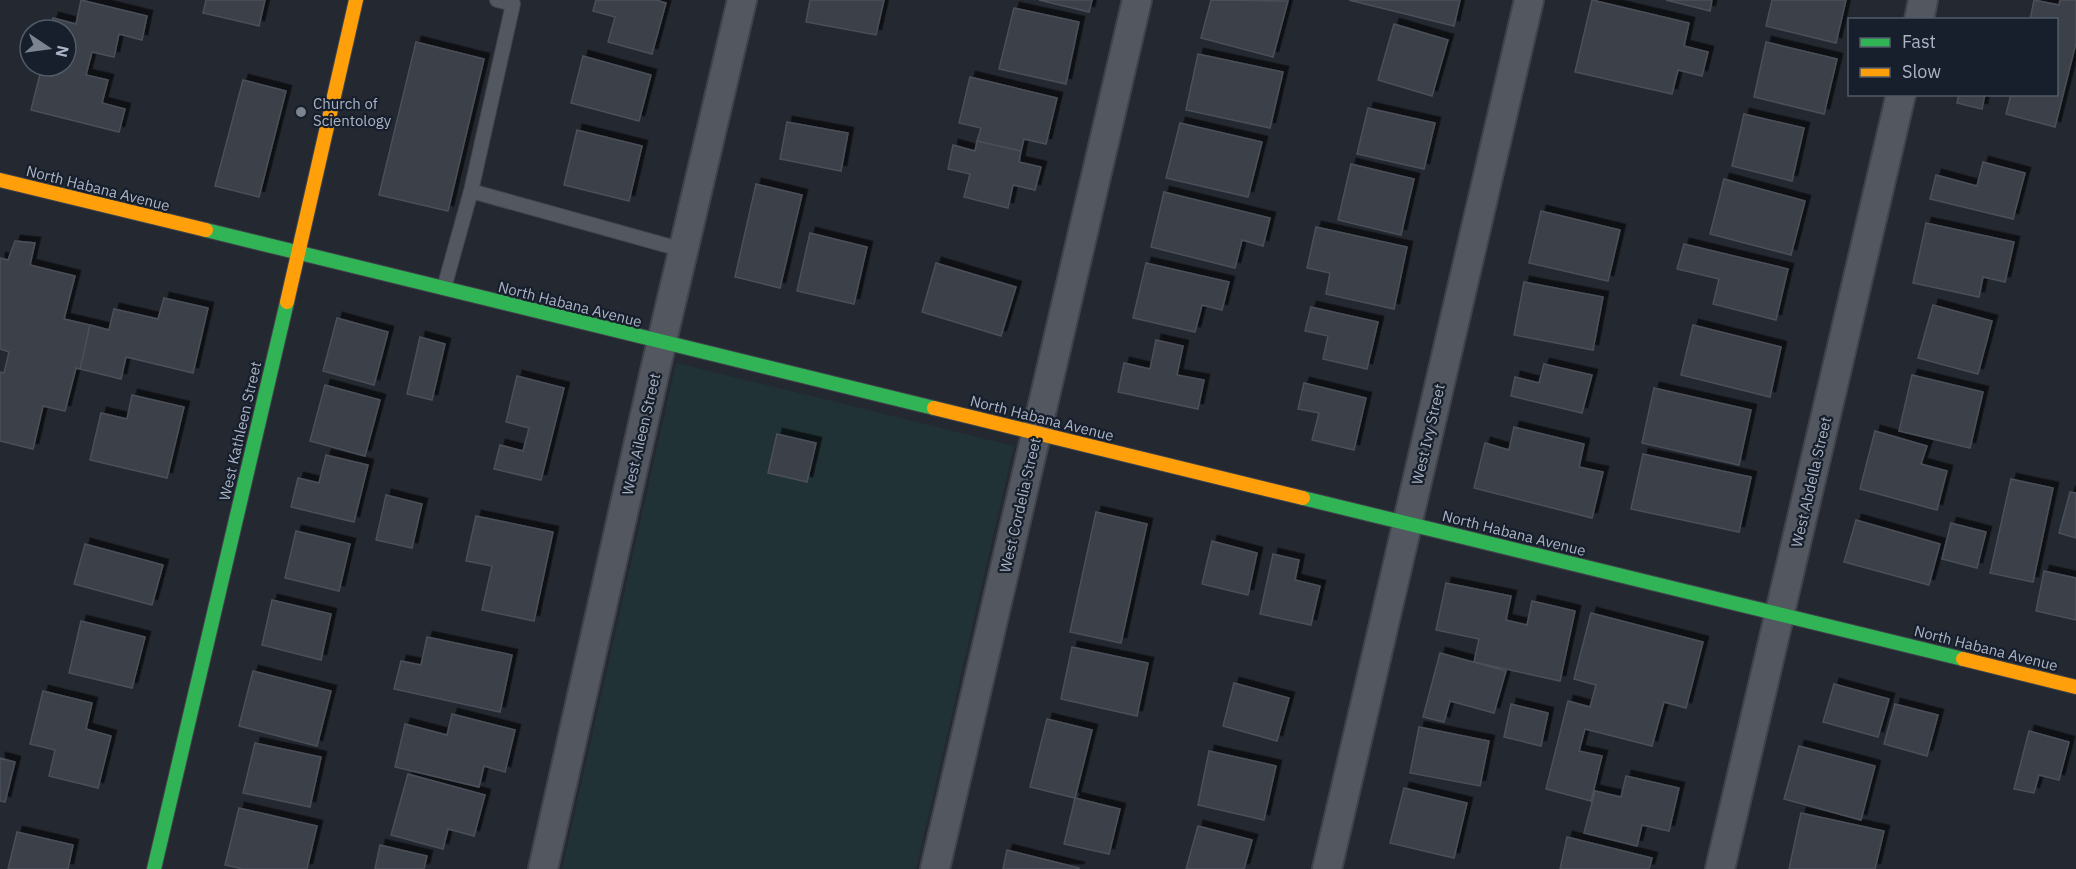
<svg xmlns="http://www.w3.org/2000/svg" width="2076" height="869" viewBox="0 0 2076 869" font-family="'IBM Plex Sans',sans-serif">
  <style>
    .green { fill: #213237 }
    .building { fill: #3b3f48; stroke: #4b505a; stroke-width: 1.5; filter: url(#shadow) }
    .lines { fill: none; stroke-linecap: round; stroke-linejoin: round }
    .lane-casing { stroke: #40434b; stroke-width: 16 }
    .street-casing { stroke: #40434b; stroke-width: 32 }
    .fast-casing { stroke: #40434b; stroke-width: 16 }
    .slow-casing { stroke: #40434b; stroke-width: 16 }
    .lane { stroke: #525760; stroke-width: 14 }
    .street { stroke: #525760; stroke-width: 28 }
    .fast { stroke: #30b455; stroke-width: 14 }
    .slow { stroke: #ff9f0a; stroke-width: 14 }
    .poi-dot { fill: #7c8391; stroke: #171f2c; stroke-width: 2 }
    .labels { text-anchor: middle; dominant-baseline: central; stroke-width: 4.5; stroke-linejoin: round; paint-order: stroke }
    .poi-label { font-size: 15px; fill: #abb4c5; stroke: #171f2c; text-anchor: start }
    .street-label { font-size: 15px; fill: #abb4c5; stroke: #171f2c }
  </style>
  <defs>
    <filter id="shadow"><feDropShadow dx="5.5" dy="-5.5" stdDeviation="0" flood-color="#0009"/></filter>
  </defs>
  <rect width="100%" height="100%" fill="#242831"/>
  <path class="green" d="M676,363L1014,446L916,869H562Z"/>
  <path class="building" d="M81,0L147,16L142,40L119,34L114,57L92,52L86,75L108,80L102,103L125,109L119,132L31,110L42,66H66V30H50L53,18L76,24Z
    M206,0H265L259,26L203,13Z
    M596,0H656L666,3L652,54L608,42L615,17L593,11Z
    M810,0H884L876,35L806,22Z
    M1039,0H1092L1089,12Z
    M1211,0L1288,1L1273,57L1201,38Z
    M1349,0H1460L1454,26Z
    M1592,0L1689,23L1684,46L1708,52L1702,76L1678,70L1672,94L1575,72Z
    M1666,0H1712L1710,11Z
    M1772,0H1846L1836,43L1766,26Z
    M2034,0L2059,5L2060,0H2076V43L2055,127L2006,114L2011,94H2056V20H2030Z
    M1014,8L1079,22L1066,84L999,69Z
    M1394,24L1448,40L1432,96L1378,80Z
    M416,42L484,59L448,211L379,195Z
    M1766,42L1837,59L1824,114L1754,97Z
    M1198,54L1283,72L1270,128L1186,110Z
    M583,56L651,75L639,121L571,103Z
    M970,77L1057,98L1046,144L1024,139L1021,151L977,141L981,128L959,123Z
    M243,80L286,91L259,197L215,186Z
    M1959,94H1985L1982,109L1957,103Z
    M1368,108L1435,123L1424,169L1357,154Z
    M1744,114L1804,128L1792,181L1732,166Z
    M787,122L848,133L841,171L780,159Z
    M1180,123L1262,142L1248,197L1166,178Z
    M577,130L642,146L629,201L564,185Z
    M977,141L1021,151L1019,162L1041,167L1035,190L1013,185L1008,208L964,197L970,174L948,169L953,145L975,151Z
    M1983,162L2025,173L2013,219L1930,199L1936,175L1977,186Z
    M1351,164L1414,179L1401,235L1338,220Z
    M1724,179L1805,201L1791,255L1710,234Z
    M756,184L802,195L780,288L735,277Z
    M1164,192L1270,218L1263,246L1242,240L1235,268L1151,247Z
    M1541,211L1620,230L1608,281L1529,263Z
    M1926,223L2014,242L2005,282L1983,277L1979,297L1913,283Z
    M1316,227L1407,247L1394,309L1326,294L1330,273L1307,268Z
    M810,233L867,247L854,304L797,291Z
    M15,241L35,243L30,265L75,276L64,319L90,325L80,369L76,368L65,411L43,406L33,449L0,441V372L4,373L9,352L0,349V258L8,260Z
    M1684,244L1788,269L1776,320L1713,304L1719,279L1677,269Z
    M936,263L1016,287L1001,336L922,312Z
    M1146,263L1229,282L1222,310L1202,305L1195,332L1133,318Z
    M1524,282L1603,297L1593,350L1514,335Z
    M164,298L208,308L193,373L126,357L121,379L80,369L90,325L109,330L114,309L158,319Z
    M1933,305L1992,321L1978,374L1918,358Z
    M1311,307L1378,322L1367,369L1323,359L1328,336L1305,331Z
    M337,318L388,332L374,385L323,371Z
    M1693,325L1781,347L1770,397L1681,375Z
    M420,337L445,344L432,400L407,394Z
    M1156,340L1183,346L1177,375L1204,380L1198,409L1118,392L1124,363L1150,369Z
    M1544,364L1592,375L1582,413L1511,396L1515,377L1539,383Z
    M1912,375L1983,392L1970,448L1899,431Z
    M517,376L564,388L541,480L494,469L500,445L523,451L529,428L506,422Z
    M1304,383L1366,398L1354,450L1312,440L1319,413L1298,409Z
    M325,385L380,400L365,456L310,441Z
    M1654,388L1751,410L1739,465L1642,443Z
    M132,395L184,407L167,478L90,460L101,413L127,419Z
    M1514,427L1584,444L1579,467L1603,472L1592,518L1474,488L1485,443L1509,450Z
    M1875,431L1927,446L1921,464L1947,471L1937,510L1860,489Z
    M777,434L816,443L807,482L768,473Z
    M1643,454L1751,477L1739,532L1631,509Z
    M326,455L368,465L354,522L291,507L298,478L319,483Z
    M2011,479L2053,488L2033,582L1990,573Z
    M2070,492L2076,493V538L2059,533Z
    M386,495L422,504L412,548L376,540Z
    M1096,512L1147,524L1121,643L1070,632Z
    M476,516L553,532L534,621L482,610L492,566L466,561Z
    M1856,520L1940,544L1929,585L1844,562Z
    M1951,523L1986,532L1977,568L1942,559Z
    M296,531L350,544L339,591L285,578Z
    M1212,541L1257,553L1248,595L1202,584Z
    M85,544L163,565L152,605L74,584Z
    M1273,554L1299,560L1295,580L1320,586L1311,625L1260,614Z
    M2044,571L2076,578V620L2036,611Z
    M1446,583L1511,596L1506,620L1527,625L1532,601L1575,611L1560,681L1474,662L1479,639L1436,630Z
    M272,600L331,614L321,660L262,645Z
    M1591,613L1703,642L1686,708L1664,702L1652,746L1585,729L1579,751L1602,756L1591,801L1546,789L1568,701L1590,707L1596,685L1574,679Z
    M81,621L145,637L132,688L69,673Z
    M427,637L512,655L500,712L394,689L401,661L421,665Z
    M1072,647L1148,663L1137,716L1061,699Z
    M1440,653L1506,671L1494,713L1450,701L1444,722L1423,717Z
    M253,671L331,691L317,746L239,726Z
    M1234,683L1289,698L1277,741L1223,726Z
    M1834,684L1889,699L1878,737L1823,722Z
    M43,691L92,703L86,729L111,736L98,788L49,776L55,750L30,744Z
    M1511,704L1548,713L1541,746L1504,737Z
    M1895,704L1938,715L1927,756L1884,744Z
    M452,714L515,730L505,772L484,766L479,787L395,767L405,724L447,735Z
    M1047,719L1092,730L1075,798L1030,787Z
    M1419,727L1489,741L1480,786L1410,773Z
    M2029,731L2069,742L2059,780L2039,775L2034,793L2014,789Z
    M255,743L321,757L310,807L243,793Z
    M1799,746L1875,766L1861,820L1784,799Z
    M1209,751L1276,766L1264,820L1198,805Z
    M0,758L15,762L5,802L0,801Z
    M408,774L485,795L474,836L448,829L443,849L391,835Z
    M1626,776L1679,788L1669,831L1642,825L1637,846L1584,833L1595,791L1621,797Z
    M1404,788L1467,803L1454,858L1390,843Z
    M1075,798L1120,809L1109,854L1064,844Z
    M239,808L317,826L307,869H243L225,865Z
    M1801,813L1884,831L1875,869H1789Z
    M1198,826L1252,840L1244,869H1186Z
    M17,832L73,845L68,869H8Z
    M1567,837L1652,858L1649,869H1560Z
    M380,845L427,856L424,869H375Z
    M1007,850L1079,868L1078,869H1003Z"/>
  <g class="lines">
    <defs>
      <path id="lane" d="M471,191L683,250
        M444,288L471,191L513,4L497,0"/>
      <path id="street" d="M1919,20L1923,0
        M543,869L654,375L742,0
        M935,869L1137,0
        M1327,869L1529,0
        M1720,869L1901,94"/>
      <path id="fast" d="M206,230L934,408
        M1303,498L1963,659
        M154,869L287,302"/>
      <path id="slow" d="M0,180L206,230
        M287,302L356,0
        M934,408L1303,498
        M1963,659L2076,687"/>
    </defs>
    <use href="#lane" class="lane-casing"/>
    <use href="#street" class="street-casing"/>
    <use href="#fast" class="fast-casing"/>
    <use href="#slow" class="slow-casing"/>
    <use href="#lane" class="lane"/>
    <use href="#street" class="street"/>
    <use href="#fast" class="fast"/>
    <use href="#slow" class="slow"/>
  </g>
  <circle class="poi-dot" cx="301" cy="112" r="6"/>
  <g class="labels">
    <g class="poi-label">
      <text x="313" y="103">Church of<tspan x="313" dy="17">Scientology</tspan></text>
    </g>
    <g class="street-label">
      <text transform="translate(98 188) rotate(14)">North Habana Avenue</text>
      <text transform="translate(570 304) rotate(14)">North Habana Avenue</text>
      <text transform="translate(1042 418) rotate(14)">North Habana Avenue</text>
      <text transform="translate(240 431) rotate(-77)">West Kathleen Street</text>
      <text transform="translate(641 434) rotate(-77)">West Aileen Street</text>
      <text transform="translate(1428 434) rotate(-77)">West Ivy Street</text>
      <text transform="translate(1811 482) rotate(-77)">West Abdella Street</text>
      <text transform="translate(1020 505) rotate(-77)">West Cordelia Street</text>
      <text transform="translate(1514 533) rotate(14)">North Habana Avenue</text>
      <text transform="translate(1986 648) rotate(14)">North Habana Avenue</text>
    </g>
  </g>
  <rect x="1848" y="18" width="210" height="78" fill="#171f2c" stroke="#525b69" stroke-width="1.5"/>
  <rect x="1860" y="38" width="30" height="9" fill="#30b455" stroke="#525b69" stroke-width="1.5"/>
  <text x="1902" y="48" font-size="18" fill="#abb4c5">Fast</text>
  <rect x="1860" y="68" width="30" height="9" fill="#ff9f0a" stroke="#525b69" stroke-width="1.5"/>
  <text x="1902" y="78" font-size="18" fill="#abb4c5">Slow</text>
  <g transform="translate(48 48) rotate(103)"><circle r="28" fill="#171f2c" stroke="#525b69" stroke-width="1.5"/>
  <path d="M0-4.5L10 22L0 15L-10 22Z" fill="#7c8391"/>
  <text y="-9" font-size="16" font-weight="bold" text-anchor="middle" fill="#abb4c5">N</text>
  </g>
</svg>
